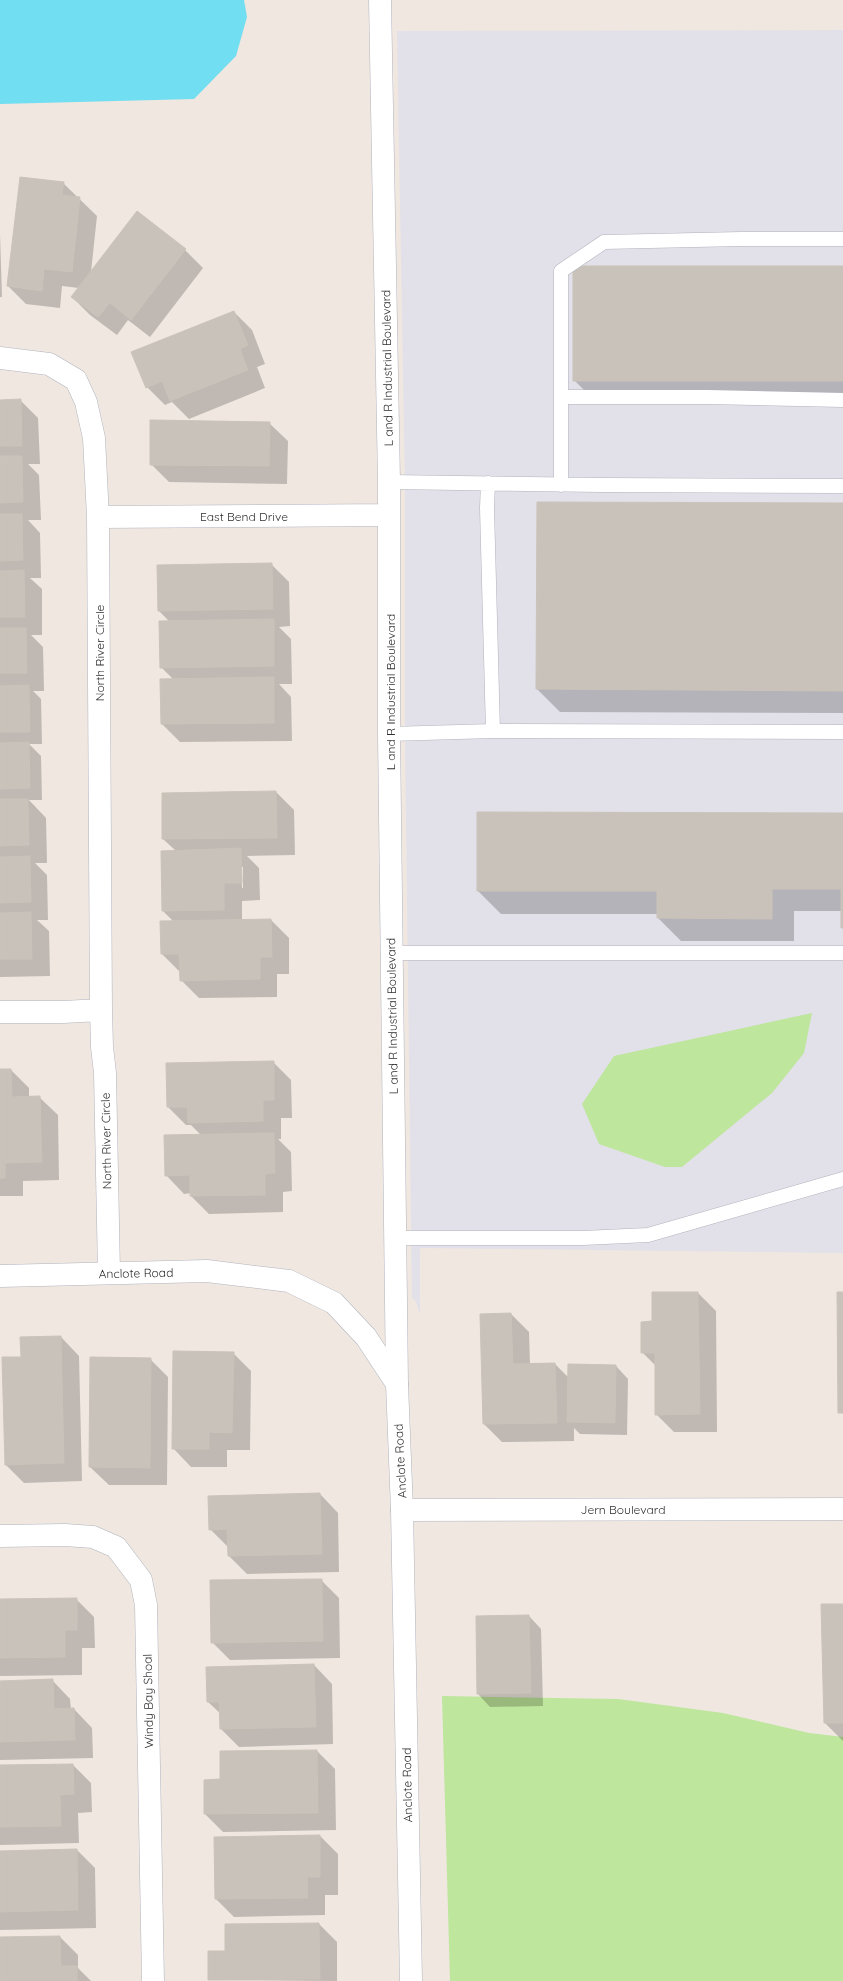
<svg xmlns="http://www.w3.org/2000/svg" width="843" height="1981" viewBox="0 0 843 1981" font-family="Quicksand,sans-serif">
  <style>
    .industrial { fill: #e2e0e8 }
    .green { fill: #bee69c }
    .water { fill: #72def2 }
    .shadow { fill: #0003; fill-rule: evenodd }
    .building { fill: #c8c2bb; stroke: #cbc3b9 }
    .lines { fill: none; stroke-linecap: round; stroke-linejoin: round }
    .lane-casing { stroke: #b0b4be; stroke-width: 15 }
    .street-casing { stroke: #b0b4be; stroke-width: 23 }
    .secondary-casing { stroke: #b0b4be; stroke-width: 23 }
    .lane { stroke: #fff; stroke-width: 14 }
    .street { stroke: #fff; stroke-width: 22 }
    .secondary { stroke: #fff; stroke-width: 22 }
    .labels { text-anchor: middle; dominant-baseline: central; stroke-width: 4; stroke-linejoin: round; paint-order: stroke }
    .street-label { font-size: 12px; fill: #2e2e2e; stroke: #fff }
  </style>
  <rect width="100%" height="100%" fill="#efe7e0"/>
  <path class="industrial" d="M843,30V1253L420,1248V1315L416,1301L412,1298L405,734V482L397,31Z"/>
  <path class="green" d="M812,1013L804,1053L772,1093L682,1167H665L599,1144L582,1104L614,1056Z
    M442,1696L618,1699L723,1713L809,1733L843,1737V1981H450Z"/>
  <path class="water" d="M0,0H244L247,17L236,56L194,99L0,104Z"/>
  <path class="shadow" d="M63,183L97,216L91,272L185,250L203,268L150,337L128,320L117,335L90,315L72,297L79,288L62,286L60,308L26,304L8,286Z
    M0,234L2,297H0Z
    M843,267V403H597L574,380Z
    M234,312L252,330L265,364L257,367L265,388L189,419L172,402L165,405L147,387Z
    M20,400L38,418L40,464H28L39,475L41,520H28L40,533L41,578H30L42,589V635H31L43,647L44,691H33L41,699L42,744H29L41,756L42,800H29L46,818L47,863H35L47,875L48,920H37L49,931L50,976L0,977V401Z
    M269,423L288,441L287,484L169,482L151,464Z
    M843,504V713L560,712L537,689Z
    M271,564L289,582L290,626L279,627L291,639L292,684H279L291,697L292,741L180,742L162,724L173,679L161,667L170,622L159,611Z
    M276,792L294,810L295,855L247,856L259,868L260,900L242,901V920H271L289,938V974H277V997L199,998L181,980L180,972L162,954L174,922L163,911L176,851L163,839ZM241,867H243V888H242Z
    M478,813L843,814V929L842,911H794V941H681L658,918V914H501L478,891Z
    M273,1062L291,1080L292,1118H281V1139H278L291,1152L292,1191L283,1192V1212L209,1214L191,1196V1193L184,1194L166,1175L202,1136L191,1125H186L168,1107L167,1064Z
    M0,1070H11L29,1088V1097H39L58,1115L59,1180L23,1181V1196H0Z
    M698,1293L716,1311L717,1432H674L656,1414V1366L642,1352L653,1322Z
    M511,1314L529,1332L530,1365L555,1364L569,1378L616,1366L628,1379L627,1435L580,1434L574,1428V1441L502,1442L484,1424Z
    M61,1337L79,1356L82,1481L24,1483L6,1465L22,1358L21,1338Z
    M233,1353L251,1371L250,1450H227V1467H191L173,1448Z
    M150,1359L168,1377L167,1485H109L90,1467Z
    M320,1494L338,1513L339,1572L247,1574L229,1556L228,1547L210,1529Z
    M321,1580L339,1598L340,1658L230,1660L212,1642Z
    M76,1599L94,1617L95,1648H82V1675L0,1676V1600Z
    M843,1605V1741L825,1723Z
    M529,1616L541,1629L543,1706L490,1707L478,1694L477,1617Z
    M314,1665L332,1684L333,1744L239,1747L221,1729V1714L208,1702L207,1668Z
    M52,1680L70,1699L71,1710L74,1709L92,1728L93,1758L0,1760V1682Z
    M317,1751L335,1769L336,1830L223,1832L205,1814L221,1780Z
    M73,1765L91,1783L92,1812L78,1813L79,1843L0,1845V1766Z
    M320,1836L338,1854V1895H325V1915L234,1917L216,1899Z
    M77,1850L95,1868L96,1928L0,1930V1852Z
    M319,1924L337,1942V1981L209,1980V1952H226Z
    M60,1937L78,1955V1968L91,1981H0V1938Z"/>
  <path class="building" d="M20,177L64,182L62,195L80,197L72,272L44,269L42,291L7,286Z
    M137,211L186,249L131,320L110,303L98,317L71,297Z
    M573,266H843V381H573Z
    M234,311L248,345L240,349L248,370L170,401L162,381L146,388L131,352Z
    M21,399L22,446H0V400Z
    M150,420L270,422L269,466L150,465Z
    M0,456H22L23,502L0,503Z
    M537,502L843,503V691L536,689Z
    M0,514H22L23,560L0,561Z
    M272,563L273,609L158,611L157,565Z
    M24,570L25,617H0V571Z
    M274,619V666L160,668L159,621Z
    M0,628H26L27,673H0Z
    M274,677V723L161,724L160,679Z
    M29,685L30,732H0V686Z
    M29,742L30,788L0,789V743Z
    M276,791L277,838L162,839V793Z
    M0,799H28L29,845L0,846Z
    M477,812L843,813V928H841V889H772V919L657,918V891H477Z
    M241,848L242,883H224V910L162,911L161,851Z
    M30,856L31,902L0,903V857Z
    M31,912L32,959H0V913Z
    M271,919L272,957H260V979L180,981L179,954H161L160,921Z
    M274,1061V1100H263V1121L188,1123L187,1107H167L166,1063Z
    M0,1069H11L12,1097L40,1096L42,1162L5,1163V1178H0Z
    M274,1133L275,1173L265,1174V1195L190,1196V1175L165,1176L164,1135Z
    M652,1292H698L700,1414L655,1415V1353H641V1322L652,1321Z
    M837,1292H843V1413H838Z
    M511,1313L513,1364L555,1363L557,1423L483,1424L480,1314Z
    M61,1336L64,1463L5,1465L2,1357H21L20,1337Z
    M173,1351L234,1352L232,1433L209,1432V1449H172Z
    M90,1357L151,1358L150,1468L89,1467Z
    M568,1364L616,1365L615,1423L567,1422Z
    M320,1493L322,1554L228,1556L227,1529L209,1530L208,1496Z
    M322,1579L323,1641L211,1643L210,1580Z
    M77,1598V1630H65V1657L0,1658V1599Z
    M821,1604H843V1723H824Z
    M529,1615L531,1693L477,1694L476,1616Z
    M314,1664L316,1727L220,1729L219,1702H207L206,1667Z
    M53,1679L54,1709L74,1708L75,1740L0,1742V1681Z
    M317,1750L318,1813L204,1814V1780L220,1779V1751Z
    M73,1764L74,1794L60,1795L61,1826L0,1827V1765Z
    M320,1835V1877H307L308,1898L215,1899L214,1837Z
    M77,1849L78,1910L0,1912V1851Z
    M319,1923L320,1979L208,1980V1951H225V1924Z
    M60,1936L61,1966H77V1981H0V1937Z"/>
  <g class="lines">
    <defs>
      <path id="lane" d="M561,397H707L843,400
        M389,482L602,485L843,486
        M488,483L487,508L493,731
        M561,485V271L604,242L741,239H843
        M389,734L493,731L843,732
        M392,953H843
        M395,1238H583L648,1235L843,1179"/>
      <path id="street" d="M380,0L389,482V734L397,1384
        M0,358L49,364L76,380L86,402L94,438L98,517L101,1010
        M98,517L389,515
        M0,1012H63L101,1010L102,1047L105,1073L109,1273
        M402,1510L843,1509
        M0,1536L65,1535L93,1537L116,1547L141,1580L146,1605L153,1981"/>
      <path id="secondary" d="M0,1276L207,1271L289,1281L334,1303L366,1337L397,1384L402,1510L411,1981"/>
    </defs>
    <use href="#lane" class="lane-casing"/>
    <use href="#street" class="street-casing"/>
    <use href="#secondary" class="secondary-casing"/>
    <use href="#lane" class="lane"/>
    <use href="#street" class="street"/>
    <use href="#secondary" class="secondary"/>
  </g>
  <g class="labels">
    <g class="street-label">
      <text transform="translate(387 368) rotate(-91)">L and R Industrial Boulevard</text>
      <text x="244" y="516">East Bend Drive</text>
      <text transform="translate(99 653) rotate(-90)">North River Circle</text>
      <text transform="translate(390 692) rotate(-90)">L and R Industrial Boulevard</text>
      <text transform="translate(392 1016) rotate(-91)">L and R Industrial Boulevard</text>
      <text transform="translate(106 1141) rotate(-91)">North River Circle</text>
      <text transform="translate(136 1273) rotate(-1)">Anclote Road</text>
      <text transform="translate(400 1461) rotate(-93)">Anclote Road</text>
      <text x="623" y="1509">Jern Boulevard</text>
      <text transform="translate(148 1701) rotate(-91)">Windy Bay Shoal</text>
      <text transform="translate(407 1785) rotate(-91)">Anclote Road</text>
    </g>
  </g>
</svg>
